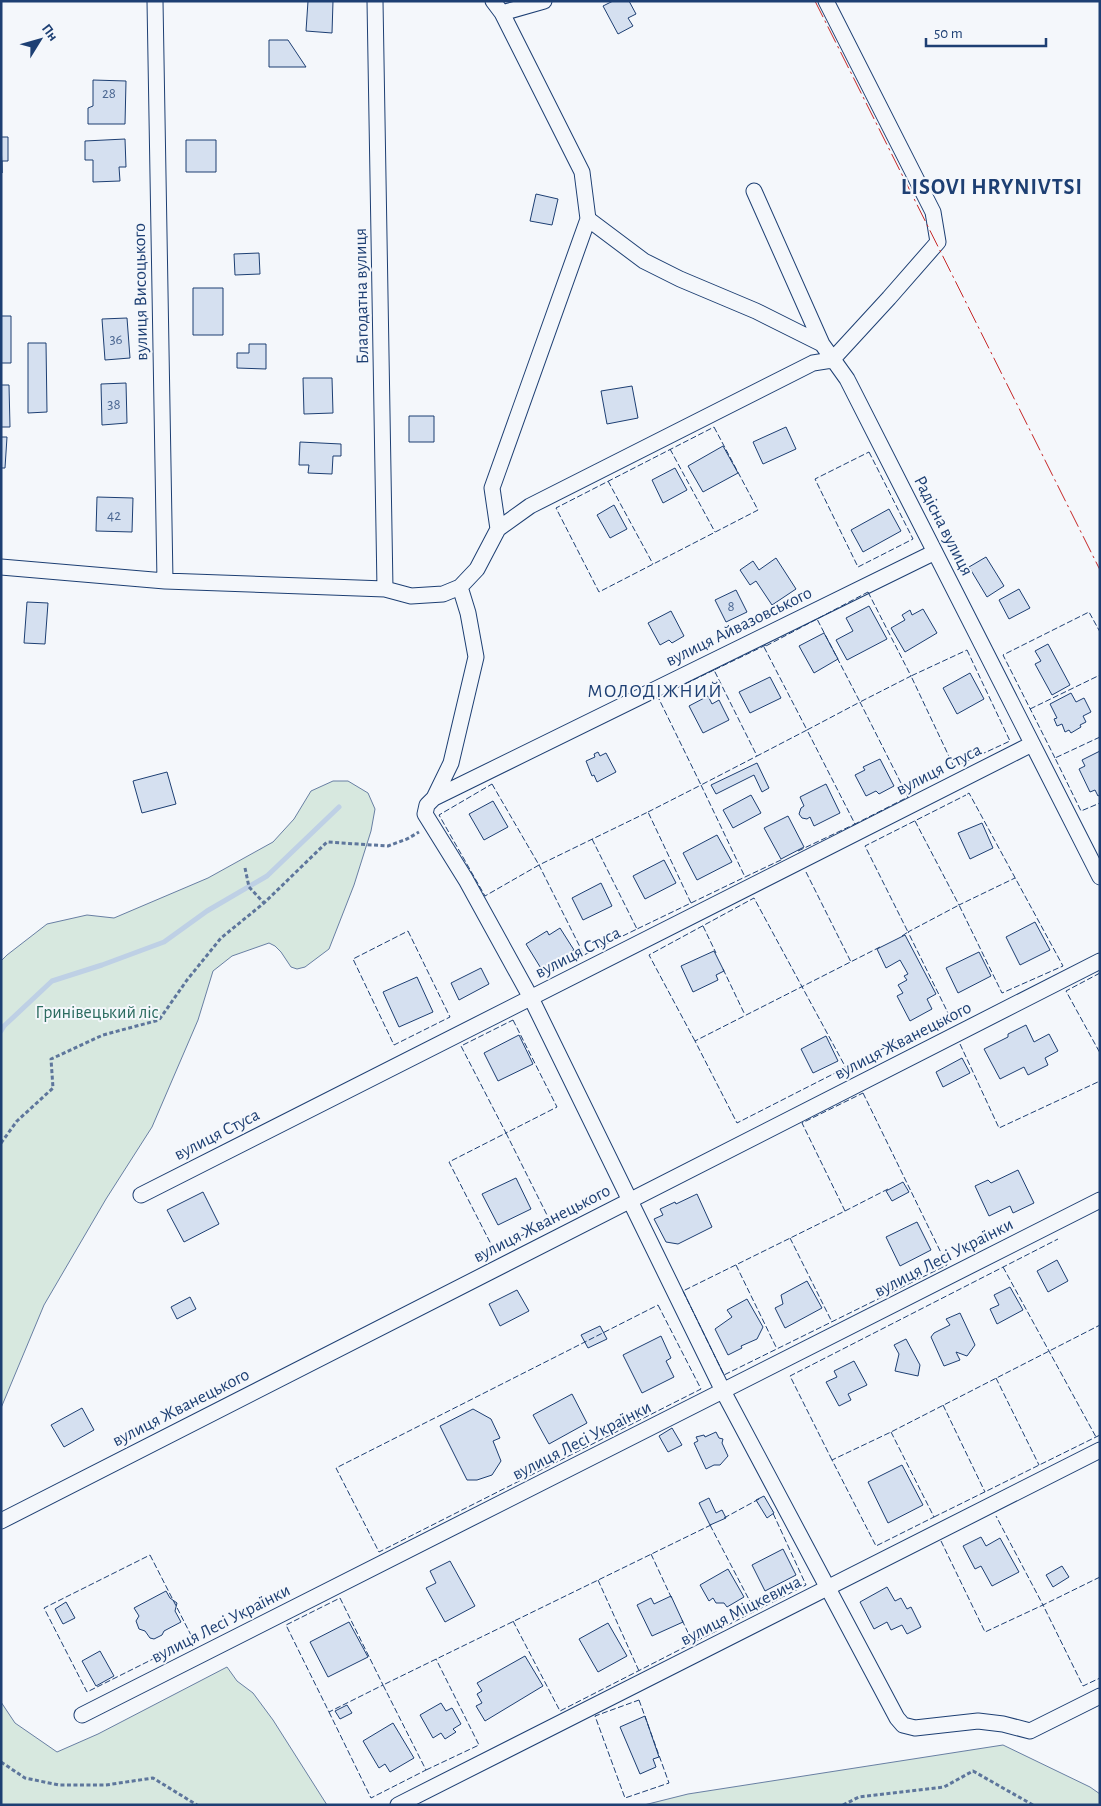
<svg xmlns="http://www.w3.org/2000/svg" width="1101" height="1806" viewBox="0 0 1101 1806" font-family="'Alegreya Sans',sans-serif">
  <style>
    .green { fill: #d7e8df; stroke: #687fa3 }
    .lines { fill: none; stroke-linecap: round; stroke-linejoin: round }
    .stream { stroke: #bed0e5; stroke-width: 5 }
    .building { fill: #d5e0f0; stroke: #1d3f73 }
    .street-casing { stroke: #1d3f73; stroke-width: 17 }
    .path { stroke: #5e769c; stroke-width: 3; stroke-dasharray: 4 2.5; stroke-linecap: butt }
    .street { stroke: #f4f7fb; stroke-width: 15 }
    .fence { stroke: #1d3f73; stroke-width: 1; stroke-dasharray: 6 2.5; stroke-linecap: butt }
    .power { stroke: #c62828; stroke-width: 1; stroke-dasharray: 18 4 2.5 4; stroke-linecap: butt }
    .labels { text-anchor: middle; dominant-baseline: central; stroke-width: 4; stroke-linejoin: round; paint-order: stroke }
    .number-label { font-size: 15px; fill: #4b6792 }
    .street-label { font-size: 18px; fill: #1d3f73; stroke: #f4f7fb }
    .park-label { font-size: 18px; fill: #2c6c60; stroke: #f4f7fb }
    .neighbourhood-label { font-size: 19px; letter-spacing: 1px; fill: #1d3f73; stroke: #f4f7fb }
    .district-label { font-size: 22px; font-weight: bold; letter-spacing: 1px; fill: #1d3f73; stroke: #f4f7fb }
  </style>
  <rect width="100%" height="100%" fill="#f4f7fb"/>
  <path class="green" d="M333,781H348L368,793L375,809L371,831L354,885L329,949L305,967L297,969L291,967L281,952L275,946L269,943L232,956L213,971L198,1020L152,1127L106,1199L44,1305L1,1408V961L7,955L47,924L87,915L114,918L208,878L273,842L294,819L311,791Z
    M227,1667L237,1681L253,1693L273,1720L327,1805H1V1702L15,1723L57,1752L98,1734Z
    M1003,1745L1090,1787L1100,1794V1805H644L688,1794Z"/>
  <g class="lines">
    <path class="stream" d="M1,1031L4,1026L52,981L102,965L164,942L207,911L267,876L339,807"/>
  </g>
  <path class="building" d="M308,1H333L332,33L306,31Z
    M613,1H629L636,14L628,18L633,26L618,34L603,6Z
    M269,40H288L306,67H269Z
    M93,80L126,81L125,124H88V108L93,106Z
    M1,137H8V161H2V173Z
    M125,139L126,167H119L120,181L93,182V160H85V141Z
    M186,140H216V172H186Z
    M536,194L558,199L552,225L530,221Z
    M259,253L260,274L235,275L234,254Z
    M193,288H223V335H193Z
    M1,316H11V363H1Z
    M127,318L130,358L105,360L102,319Z
    M28,343H46L47,412L28,413Z
    M249,344H266V369L237,368V353H249Z
    M303,378H332L333,413L304,414Z
    M126,383L127,423L102,425L101,384Z
    M1,385H9L10,427H1Z
    M632,386L638,418L607,424L601,391Z
    M409,416H434V442H409Z
    M786,427L796,449L763,464L753,442Z
    M1,437H7L5,468H1Z
    M300,442L341,444V456H333L332,474L308,473L309,465H299Z
    M723,446L738,473L703,492L688,466Z
    M675,468L687,490L663,503L652,480Z
    M97,497L133,498L132,532L96,531Z
    M614,505L627,529L610,538L597,515Z
    M889,509L901,531L863,552L851,530Z
    M986,557L1004,586L987,597L969,567Z
    M776,558L796,589L772,605L756,581L750,585L740,570L753,561L759,570Z
    M1019,589L1030,608L1009,619L999,600Z
    M736,590L747,612L726,622L715,600Z
    M27,602L48,603L45,644L24,643Z
    M869,606L887,639L847,660L836,640L853,631L846,618Z
    M923,609L937,633L905,652L891,628L905,620L902,615L910,610L912,615Z
    M671,611L684,636L672,643L669,640L660,645L648,623Z
    M824,633L838,659L814,673L799,646Z
    M1048,644L1070,685L1052,695L1035,664L1041,661L1035,651Z
    M970,673L984,699L957,714L943,688Z
    M770,677L781,698L750,713L739,692Z
    M1071,693L1076,702L1084,698L1091,712L1083,716L1086,722L1080,725L1081,727L1071,733L1069,730L1065,732L1062,724L1057,726L1054,719L1057,718L1050,704Z
    M708,696L712,704L719,700L729,720L703,733L689,706Z
    M1100,751V795L1098,796L1095,790L1090,792L1079,769L1085,766L1082,760Z
    M598,752L600,756L606,753L616,772L597,782L594,775L592,776L586,761L595,757L594,754Z
    M880,759L894,786L879,794L876,791L866,796L855,775L865,770L863,767Z
    M757,763L769,788L762,792L754,775L716,794L711,785Z
    M167,772L176,804L142,813L133,781Z
    M826,784L840,813L814,826L810,817L807,819L802,818L799,814L801,808L804,806L800,797Z
    M751,795L761,813L733,828L723,810Z
    M493,801L508,827L484,840L469,814Z
    M788,816L804,847L781,859L764,828Z
    M982,823L993,848L970,859L958,833Z
    M717,835L732,862L697,880L683,853Z
    M664,860L676,883L645,899L633,876Z
    M601,883L612,906L583,920L572,898Z
    M1035,922L1050,950L1020,965L1006,937Z
    M560,928L574,950L542,970L526,944L547,931L549,935Z
    M905,935L936,994L927,999L932,1009L910,1021L897,996L903,993L898,985L907,980L904,976L908,974L900,960L886,968L877,949Z
    M714,951L724,971L716,975L718,980L693,992L681,966Z
    M979,952L991,976L958,993L946,968Z
    M481,968L489,984L459,1000L451,983Z
    M417,977L433,1012L399,1027L383,992Z
    M1026,1025L1034,1042L1049,1034L1058,1051L1045,1058L1048,1065L1028,1075L1024,1067L1000,1079L984,1049L1008,1037V1034Z
    M519,1035L533,1064L498,1081L484,1053Z
    M826,1036L838,1061L813,1073L801,1049Z
    M962,1058L970,1073L943,1087L936,1072Z
    M1018,1170L1034,1203L1013,1213L1010,1206L989,1216L975,1186L988,1180L991,1183Z
    M516,1178L531,1209L498,1225L482,1194Z
    M903,1182L909,1192L892,1201L886,1191Z
    M203,1192L219,1224L184,1242L167,1210Z
    M697,1194L712,1227L678,1244L666,1242L654,1219L663,1215L660,1209L675,1202L676,1204Z
    M917,1222L931,1250L900,1266L886,1237Z
    M1057,1260L1068,1281L1048,1292L1037,1271Z
    M807,1281L822,1308L785,1328L775,1308L783,1304L781,1295Z
    M1010,1287L1023,1310L997,1324L990,1309L999,1305L994,1295Z
    M517,1290L529,1311L500,1326L489,1304Z
    M190,1297L196,1309L177,1319L171,1307Z
    M747,1299L763,1327L757,1339L741,1346L742,1348L728,1355L715,1329L732,1317L727,1310Z
    M960,1313L975,1345L967,1356L956,1352L960,1360L944,1366L931,1337L934,1333L950,1325L946,1319Z
    M600,1326L607,1339L588,1348L581,1335Z
    M661,1336L671,1358L666,1361L674,1377L642,1393L623,1355Z
    M906,1339L920,1365L918,1376L895,1371L899,1354L894,1345Z
    M854,1361L867,1385L848,1394L851,1400L839,1406L826,1382L837,1377L834,1371Z
    M572,1394L587,1423L549,1444L533,1415Z
    M82,1408L94,1430L64,1447L51,1425Z
    M473,1409L491,1419L500,1438L493,1441L501,1461L492,1475L477,1480H467L440,1426Z
    M672,1428L682,1445L668,1452L659,1436Z
    M716,1432L719,1438L723,1439L722,1443L728,1456L720,1465H714L706,1469L694,1443L698,1441L696,1437L704,1435L705,1437Z
    M902,1465L923,1505L888,1523L868,1482Z
    M764,1496L774,1513L767,1518L756,1500Z
    M709,1498L716,1513L722,1510L726,1518L710,1525L699,1503Z
    M981,1537L986,1546L1000,1538L1019,1572L992,1586L981,1566L975,1569L963,1546Z
    M783,1549L796,1575L765,1591L752,1565Z
    M450,1561L475,1606L445,1622L426,1588L436,1583L430,1571Z
    M1062,1566L1069,1577L1053,1587L1046,1575Z
    M728,1569L744,1597L727,1607L724,1603H716L713,1598L709,1601L700,1585Z
    M887,1587L895,1601L901,1598L907,1609L911,1607L921,1627L907,1634L902,1625L891,1630L887,1622L874,1629L860,1602Z
    M166,1591L170,1598L177,1603L175,1611L181,1622L164,1631L162,1635L154,1639L150,1638L145,1631L139,1629L136,1621L139,1616L134,1608Z
    M671,1596L683,1622L652,1636L637,1605L651,1598L654,1604Z
    M66,1602L75,1618L63,1624L55,1609Z
    M349,1622L368,1657L328,1677L310,1642Z
    M608,1623L627,1656L598,1672L579,1639Z
    M100,1651L114,1676L96,1686L82,1661Z
    M525,1656L543,1686L485,1721L476,1706L482,1703L477,1694L482,1691L477,1683Z
    M441,1703L446,1711L452,1708L461,1724L453,1729L456,1732L445,1739L441,1733L433,1738L420,1715Z
    M347,1705L352,1713L340,1719L335,1711Z
    M645,1716L659,1757L653,1759L656,1767L640,1774L620,1727Z
    M393,1723L414,1758L390,1772L385,1764L379,1768L363,1741Z"/>
  <g class="lines">
    <defs>
      <path id="street" d="M155,1L165,581
        M375,1L385,589
        M493,1L502,13L582,172L588,219L492,488L498,529
        M502,13L544,1
        M754,191L822,344L847,379L1100,877
        M588,219L644,261L680,279L756,311L822,344
        M935,552L434,798L427,805L425,814L466,880L531,998L723,1391L897,1718L903,1725L915,1728L978,1721L1003,1724L1030,1731L1100,1696
        M1,567L165,581L385,589L411,596L443,594L460,587L477,569L498,529L530,506L813,363L832,360L889,298L938,242L933,212L826,1
        M434,798L451,763L476,657L468,613L460,587
        M141,1195L1032,744
        M1,1521L1100,961
        M82,1715L1100,1200
        M398,1805L1100,1450"/>
    </defs>
    <use href="#street" class="street-casing"/>
    <path class="path" d="M245,868L249,887L264,903
      M1,1143L17,1121L53,1088L51,1059L103,1035L159,1020L187,980L221,938L264,903L327,842L388,846L407,839L419,832
      M1,1762L25,1778L59,1785H106L153,1778L197,1805
      M843,1805L859,1797L944,1787L973,1771L1033,1805"/>
    <use href="#street" class="street"/>
    <path class="fence" d="M714,427L758,510L599,592L556,508Z
      M670,449L715,532
      M869,452L913,539L858,567L815,479Z
      M608,481L653,564
      M868,592L911,676L860,702L817,619Z
      M766,645L714,670L757,756L807,730L855,824L908,797L860,702L807,730L764,647L817,619
      M967,650L1010,741L954,767L911,676Z
      M714,670L658,697L701,785L757,756
      M1030,709L1100,675
      M1100,737L1055,758L1081,811L1100,803
      M1055,758L1003,655L1089,612L1100,632
      M492,784L539,865L485,896L439,815Z
      M648,812L701,785L745,877L783,859
      M915,821L959,905L1015,878
      M592,839L637,929L584,955L539,865L648,812L691,903L637,929
      M798,851L855,824
      M806,872L851,962
      M691,903L745,877
      M703,926L716,953
      M408,931L450,1017L394,1045L353,959Z
      M902,936L908,932L865,846L966,795
      M880,947L695,1041L737,1123L949,1015L908,932L959,905L1002,993L1063,966L969,793L966,795
      M723,969L745,1015
      M1100,973L1066,991L1100,1053
      M513,1020L557,1107L506,1133L461,1046Z
      M695,1041L649,955L754,898L846,1068
      M960,1044L999,1128L1100,1081
      M863,1093L947,1265L724,1375L683,1291L845,1211L802,1123Z
      M506,1133L550,1221L494,1250L449,1162Z
      M845,1211L888,1189
      M790,1238L832,1322
      M736,1265L777,1349
      M1003,1267L1096,1437
      M658,1305L701,1389L379,1552L336,1468Z
      M996,1378L1039,1465
      M943,1405L985,1492
      M891,1432L934,1517L876,1546L832,1460L891,1432L1100,1325
      M832,1460L790,1376L1058,1239
      M934,1517L1100,1435
      M724,1518L759,1499
      M710,1525L755,1611
      M941,1541L985,1632L1043,1605L996,1516
      M651,1554L672,1599
      M150,1555L193,1639L87,1692L44,1608Z
      M1100,1577L1043,1605L1083,1686L1100,1678
      M598,1580L639,1671
      M340,1598L383,1685L329,1712L286,1625Z
      M682,1620L693,1643
      M513,1621L560,1711L806,1585L772,1511
      M639,1700L669,1783L625,1798L595,1716Z
      M329,1712L371,1798L426,1770L383,1685L713,1524
      M426,1770L479,1745L436,1659"/>
    <path class="power" d="M815,1L1100,570"/>
  </g>
  <g class="labels">
    <g class="number-label">
      <text x="109" y="93">28</text>
      <text x="116" y="339">36</text>
      <text x="114" y="404">38</text>
      <text x="114" y="515">42</text>
      <text x="731" y="606">8</text>
    </g>
    <g class="street-label">
      <text transform="translate(141 292) rotate(-91)">вулиця Висоцького</text>
      <text transform="translate(362 296) rotate(-91)">Благодатна вулиця</text>
      <text transform="translate(943 526) rotate(63)">Радісна вулиця</text>
      <text transform="translate(739 627) rotate(-26)">вулиця Айвазовського</text>
      <text transform="translate(939 770) rotate(-27)">вулиця Стуса</text>
      <text transform="translate(578 953) rotate(-27)">вулиця Стуса</text>
      <text transform="translate(903 1041) rotate(-27)">вулиця Жванецького</text>
      <text transform="translate(217 1135) rotate(-27)">вулиця Стуса</text>
      <text transform="translate(542 1224) rotate(-27)">вулиця Жванецького</text>
      <text transform="translate(944 1258) rotate(-27)">вулиця Лесі Українки</text>
      <text transform="translate(181 1408) rotate(-27)">вулиця Жванецького</text>
      <text transform="translate(582 1441) rotate(-27)">вулиця Лесі Українки</text>
      <text transform="translate(741 1611) rotate(-27)">вулиця Міцкевича</text>
      <text transform="translate(221 1624) rotate(-27)">вулиця Лесі Українки</text>
    </g>
    <g class="park-label">
      <text x="97" y="1013">Гринівецький ліс</text>
    </g>
    <g class="neighbourhood-label">
      <text x="655" y="691">МОЛОДІЖНИЙ</text>
    </g>
    <g class="district-label">
      <text x="992" y="187">LISOVI HRYNIVTSI</text>
    </g>
  </g>
  <rect width="1101" height="1806" fill="none" stroke="#1d3f73" stroke-width="5"/>
  <g transform="translate(40 40) rotate(53)" stroke="#f4f7fb" stroke-width="4" paint-order="stroke">
  <path d="M0-4L9 19L0 12L-9 19Z" fill="#1d3f73"/>
  <text y="-8" font-size="14" font-weight="bold" text-anchor="middle" fill="#1d3f73">Пн</text>
  </g>
  <path d="M926 38v8h120v-8" fill="none" stroke="#1d3f73" stroke-width="2.5"/>
  <text x="934" y="38" font-size="15" fill="#1d3f73" stroke="#f4f7fb" stroke-width="4" paint-order="stroke">50 m</text>
</svg>
